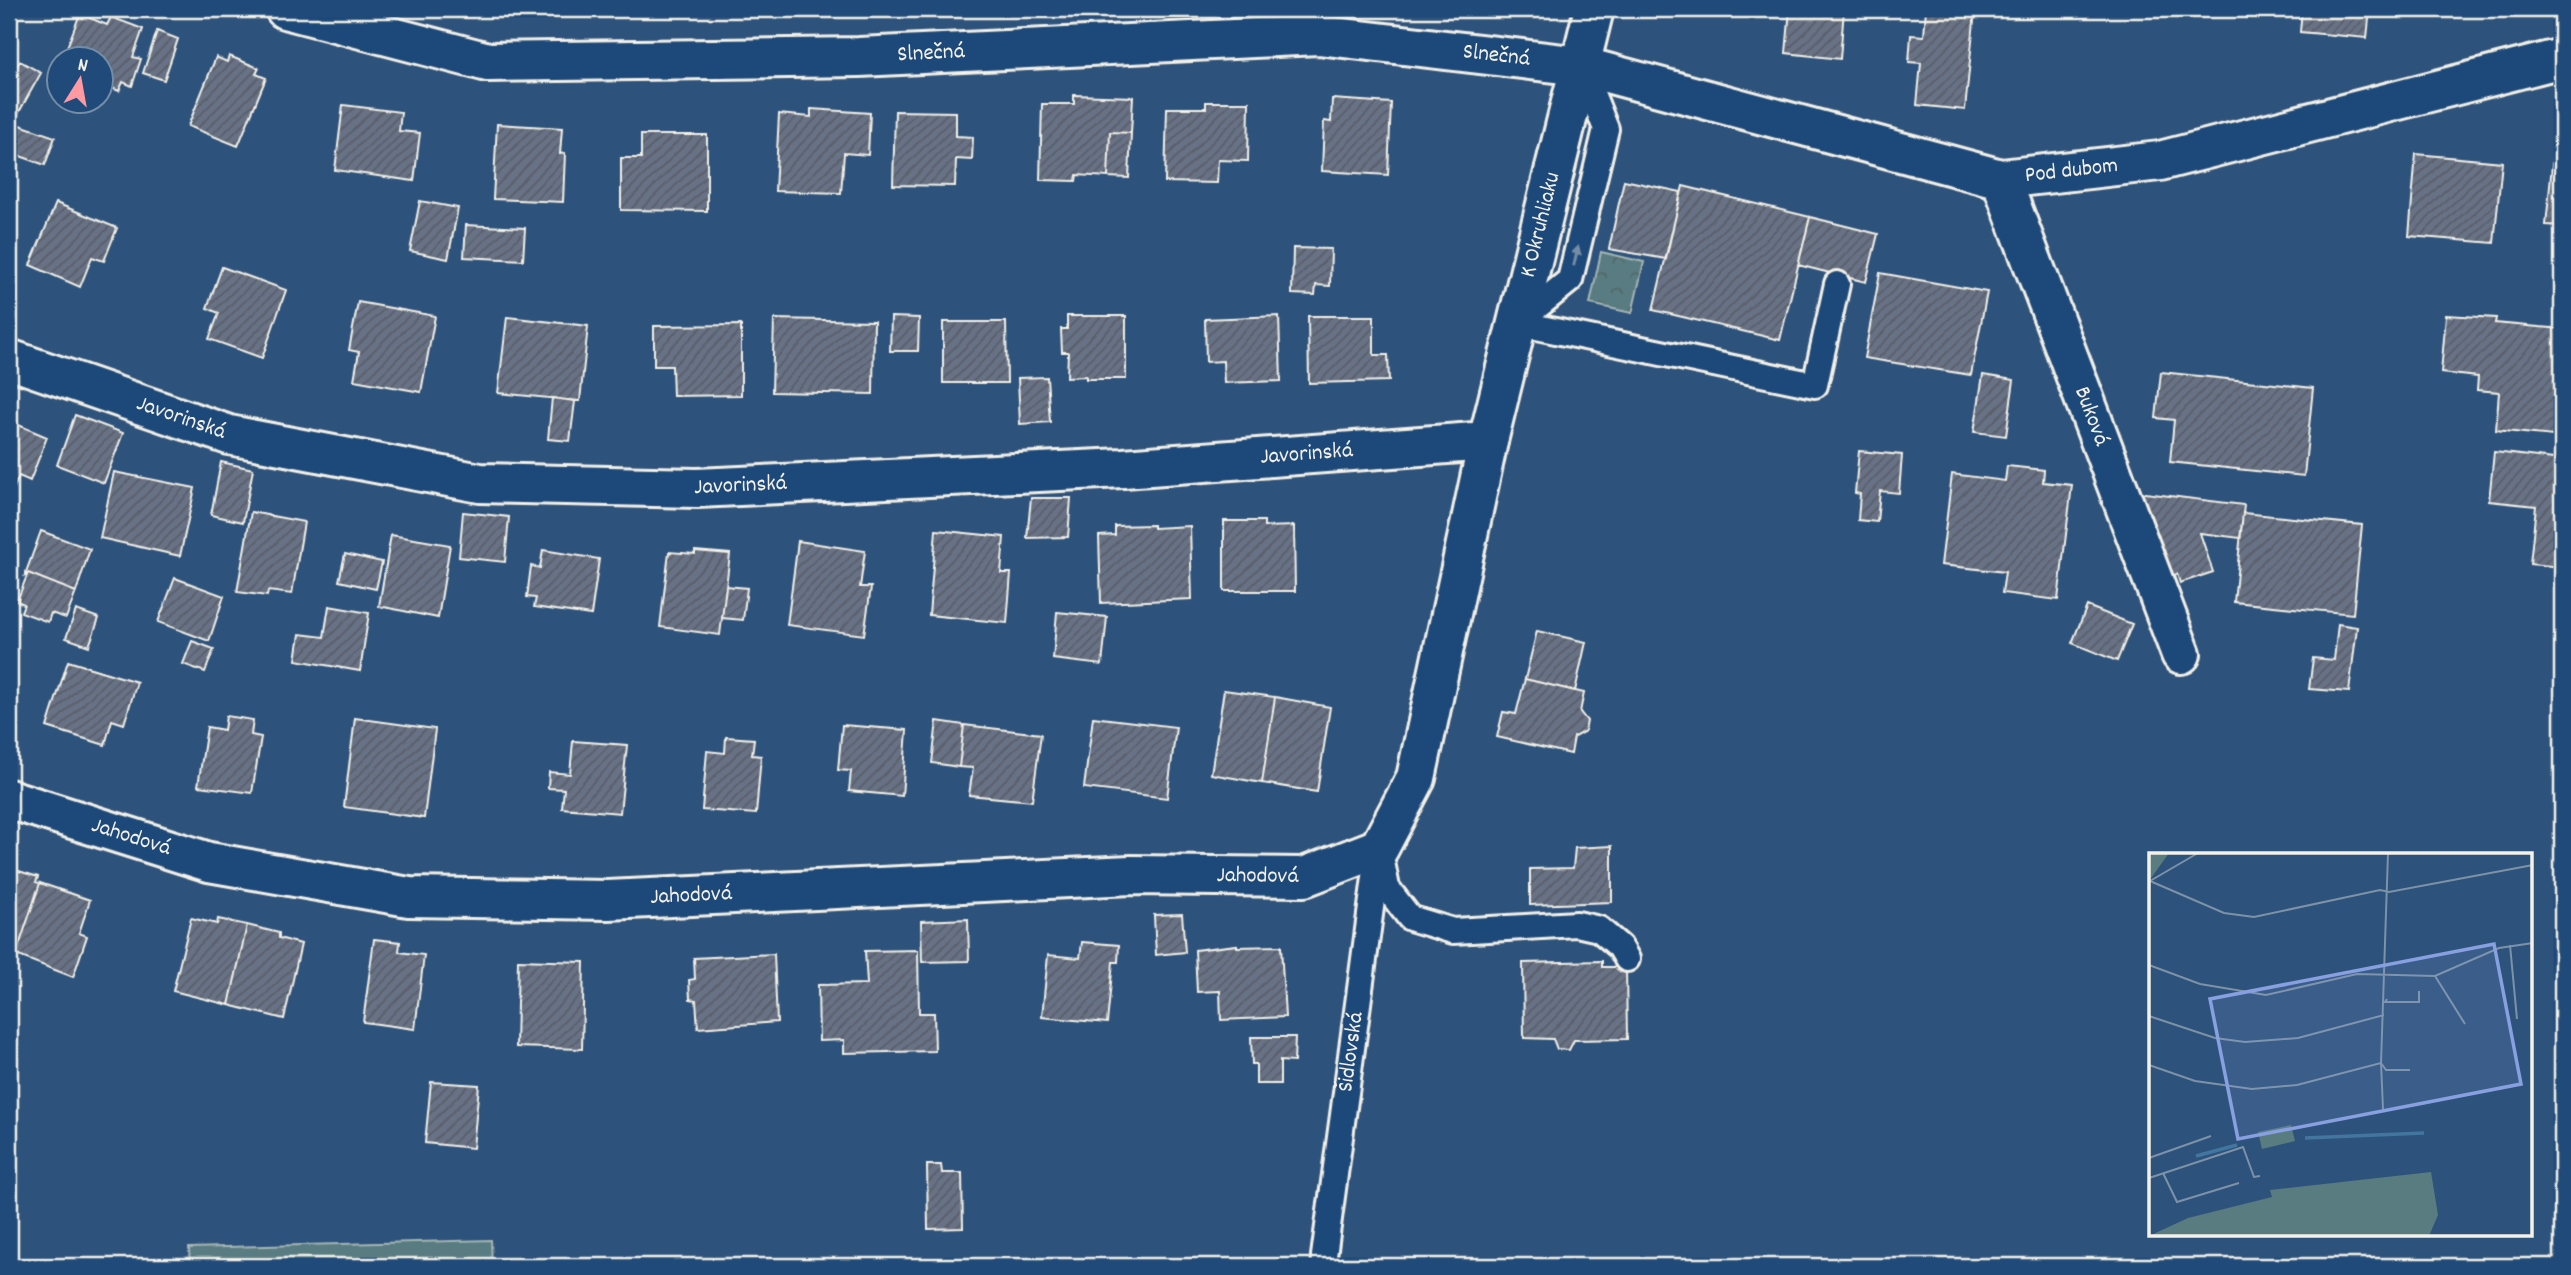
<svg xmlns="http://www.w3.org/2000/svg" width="2571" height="1275" viewBox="0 0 2571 1275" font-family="Dekko,sans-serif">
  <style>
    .park { fill: url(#park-crowns); stroke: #a6b6b4; stroke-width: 2 }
    .pitch { fill: #597c81; stroke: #a6b6b4; stroke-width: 2 }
    .building { fill: url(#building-hatch); stroke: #f4f1e8; stroke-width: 2 }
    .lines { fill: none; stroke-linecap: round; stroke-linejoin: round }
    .service-casing { stroke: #f4f1e8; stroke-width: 30 }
    .minor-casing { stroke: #f4f1e8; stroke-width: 44 }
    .service { stroke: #1f4a7a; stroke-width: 24 }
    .minor { stroke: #1f4a7a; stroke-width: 38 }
    .oneway { fill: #748da6 }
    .labels { text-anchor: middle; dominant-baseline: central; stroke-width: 7; stroke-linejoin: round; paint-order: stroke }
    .street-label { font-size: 23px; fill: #f4f1e8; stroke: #1f4a7a }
    .inset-river { fill: none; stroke: #42769f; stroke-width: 3.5 }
    .inset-road { fill: none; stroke: #7d92a7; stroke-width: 2 }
    .view { fill: #88a0e0; fill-opacity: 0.15; stroke: #88a0e0; stroke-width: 3.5 }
    .inset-edge { fill: none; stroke: #f4f1e8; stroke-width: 3.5 }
  </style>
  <defs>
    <pattern id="park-crowns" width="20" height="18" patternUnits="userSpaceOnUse" patternTransform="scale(1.75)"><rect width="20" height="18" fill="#597c81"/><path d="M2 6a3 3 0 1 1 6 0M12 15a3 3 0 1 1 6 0" fill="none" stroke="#526566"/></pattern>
    <pattern id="building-hatch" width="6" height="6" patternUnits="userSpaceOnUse" patternTransform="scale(1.75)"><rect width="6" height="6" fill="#677286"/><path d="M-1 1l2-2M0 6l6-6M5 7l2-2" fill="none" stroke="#585d66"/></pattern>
  </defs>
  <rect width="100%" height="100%" fill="#2d527c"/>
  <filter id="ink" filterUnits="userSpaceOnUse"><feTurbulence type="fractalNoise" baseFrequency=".0143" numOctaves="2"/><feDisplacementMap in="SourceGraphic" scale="14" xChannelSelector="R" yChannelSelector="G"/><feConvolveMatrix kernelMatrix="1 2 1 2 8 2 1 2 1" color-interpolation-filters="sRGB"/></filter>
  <g filter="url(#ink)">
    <path class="park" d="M1601,252L1644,262L1632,313L1590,304Z"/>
    <path class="pitch" d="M491,1240L492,1266H190L189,1248Z"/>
    <path class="building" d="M1790,9H1844L1840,59L1786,53Z
      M1926,9L1975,11L1965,110L1917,105L1921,63L1909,62L1911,35L1924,36Z
      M2302,9H2370L2367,38L2300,32Z
      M80,14L107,25L111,17L143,29L133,57L141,59L132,86L123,82L119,91L102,84V60H62Z
      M157,31L178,39L164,80L143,73Z
      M229,56L259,68L256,74L266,78L238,146L188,126L216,57L227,62Z
      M20,61L41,73L14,121L9,118V80Z
      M1074,95L1133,97L1131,133L1110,132L1108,177L1077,175L1076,181L1040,180L1042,104H1074Z
      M1332,99L1391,103L1388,175L1322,171L1324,121L1331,122Z
      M1206,102H1249L1248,161L1218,160L1217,183L1165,182L1167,108H1206Z
      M343,105L401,112L399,131L420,133L414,181L335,170Z
      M811,109L870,113L868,155L844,153L841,193L775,191L779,114L811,117Z
      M895,111L956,112V136L973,137L972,160L956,159L955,186L893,185Z
      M2557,115H2562V226L2546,225Z
      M11,122L55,137L45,165L9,152V130Z
      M497,124L562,128L560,154L565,153L563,202L493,199Z
      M1110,132L1131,133L1129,178L1108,177Z
      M641,135H707V211L621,210V158H641Z
      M2416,154L2502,162L2494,243L2409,236Z
      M1624,180L1681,192L1666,259L1609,249Z
      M1683,186L1810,217L1780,340L1653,310Z
      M420,201L458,208L448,259L410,251Z
      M56,203L117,228L104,261L92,257L80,287L30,265Z
      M1810,217L1878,234L1866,282L1798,265Z
      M466,225L525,228L523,260L464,257Z
      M1293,248L1331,249L1330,286L1316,285L1315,295L1292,294Z
      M222,267L286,290L262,358L209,339L219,313L207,308Z
      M1880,273L1987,292L1971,375L1864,358Z
      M358,302L435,316L421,392L354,380L359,352L349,350Z
      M2446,315L2496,318L2495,323L2562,329V437L2496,430L2499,392L2477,390L2478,377L2441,373Z
      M1067,316H1126V379H1086V376L1067,377L1068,352H1062L1061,329H1067Z
      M1279,316L1281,381L1224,383L1223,361L1206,362L1205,319Z
      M1308,316H1374V355H1388L1389,381L1309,383Z
      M507,317L588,326L580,401L498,393Z
      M891,317L919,318L918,351H890Z
      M774,319L874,321L873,394L772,392Z
      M943,322H1006L1007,383H943Z
      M741,325V395L673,396L672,366H654V326Z
      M2161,372L2313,388L2304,476L2170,462L2174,420L2156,418Z
      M1983,375L2014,380L2006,436L1974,432Z
      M1047,377L1050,422L1020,424L1018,378Z
      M552,398L575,401L570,441L548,439Z
      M75,415L123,433L104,483L57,465Z
      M9,421L47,437L30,481L19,476L11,495L9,494Z
      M1859,451L1902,455L1899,493L1880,491L1877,522L1858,520L1860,494L1855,493Z
      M2494,452L2562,460V567L2530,564L2536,506L2489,501Z
      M221,462L253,469L243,522L211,515Z
      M2007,466L2044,470L2043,482L2072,485L2058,600L2002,593L2005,572L1941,565L1952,474L2005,481Z
      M114,472L195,488L180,556L100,538Z
      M2137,492L2244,505L2240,538L2200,533L2213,572L2180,583L2177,574L2165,578Z
      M1031,498H1071L1068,537L1027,538Z
      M251,512L304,522L292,594L268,591L267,596L237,592Z
      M463,512L509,517L505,562L459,557Z
      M2243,513L2362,525L2353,614L2234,602Z
      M1224,521H1264V527L1294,526L1295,591H1224Z
      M1153,525V528L1190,526L1192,599L1101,603L1099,536L1115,535V526Z
      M936,530L1004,537L1001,573H1011L1007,623L929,615Z
      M41,531L90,549L76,592L28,573L25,575Z
      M391,535L450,545L438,618L379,606Z
      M798,541L865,551L860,587H871L864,635L787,625Z
      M543,550L599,559L591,615L534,607L536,598L527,597L531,566L540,568Z
      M695,551L730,554L720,635L660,627L669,552L695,554Z
      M345,554L382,562L376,589L339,581Z
      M28,573L76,592L66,618L51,613L48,622L21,612L24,604L17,601Z
      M175,578L224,596L209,641L158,622Z
      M726,586L747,588L743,620L722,618Z
      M329,606L369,613L360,671L296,660L300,634L324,637Z
      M2087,606L2132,624L2117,661L2072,643Z
      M76,610L99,618L89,646L66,638Z
      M1057,612L1107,617L1102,665L1053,659Z
      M2338,624L2357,627L2349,692L2309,689L2313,658L2334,660Z
      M1537,631L1586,642L1575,691L1525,679Z
      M192,641L214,649L205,672L183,664Z
      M68,661L137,682L124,724L112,720L105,745L47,727Z
      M1525,679L1584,693L1580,712L1587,721L1585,731L1574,737L1571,754L1497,737L1503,712L1516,714Z
      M1224,690L1275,697L1262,783L1211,774Z
      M1275,697L1330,707L1317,792L1262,783Z
      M226,716L253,720L251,735L261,737L252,793L198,786L207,727L224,730Z
      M1093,717L1176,727L1167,798L1084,788Z
      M355,718L435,729L424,818L344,807Z
      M937,721L964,725L959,767L932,763Z
      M842,725L907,730L902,796L849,791L851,771L838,770Z
      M964,725L1041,734L1032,801L969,795L973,768L959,767Z
      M726,737L754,739L752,755L761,756L756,814L702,810L707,751L725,753Z
      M573,741L627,745L620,813L562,808L564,789L548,788L549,772L570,774Z
      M1612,846V902L1530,905V869L1573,868L1575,848Z
      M9,868L38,877L36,882L40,883L16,955L9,954L11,948L9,947Z
      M40,883L90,900L79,933L87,936L73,977L16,955Z
      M1182,914L1185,952L1156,955L1154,915Z
      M191,918L217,924L218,919L247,925L229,1005L173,991Z
      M968,919L969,961L922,962L921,921Z
      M247,925L279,933V938L301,944L284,1019L229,1005Z
      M374,939L400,942L399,952L424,955L415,1029L363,1022Z
      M1082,942L1119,945L1118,962H1113L1107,1023L1042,1017L1048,955L1080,958Z
      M1237,945V947L1281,946L1285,1017L1221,1020L1220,991L1197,992L1195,950Z
      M918,950L919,1013H934L935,1051L844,1053V1040L819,1041L818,985L867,984L865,951Z
      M774,954L777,1022L698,1028L696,1000L690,999L689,980L695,979L694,958Z
      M518,960L584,962L582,1049L516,1047Z
      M1602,961V967H1626L1627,1039L1574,1040L1569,1050L1557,1049L1553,1039L1524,1038L1523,963Z
      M1251,1037H1295L1294,1062L1280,1061V1084H1256V1064H1252Z
      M431,1082L479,1085L473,1148L425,1143Z
      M927,1165H941L942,1173H962L963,1228L928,1229Z"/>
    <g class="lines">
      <defs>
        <g id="service">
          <path d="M1518,322L1570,280L1606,129L1581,66"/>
          <path d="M1517,323L1815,385L1837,284"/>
          <path d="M1382,862L1387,888L1410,918L1453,931L1577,924L1599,929L1620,947L1627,959"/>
          <path id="s1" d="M1324,1256L1379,848"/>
        </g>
        <g id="minor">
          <path id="s2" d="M285,9L488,62L859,57L1318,35L1581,66L2001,179L2160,161L2562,58"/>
          <path id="s3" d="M2001,179L2181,654"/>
          <path id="s4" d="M9,359L229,435L480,483L697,488L1123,468L1488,441"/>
          <path id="s5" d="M9,799L209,862L409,897L608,900L1131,875L1304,877L1379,848L1416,778L1488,441L1594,9"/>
        </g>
      </defs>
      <use href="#service" class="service-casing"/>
      <use href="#minor" class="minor-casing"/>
      <use href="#service" class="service"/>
      <use href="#minor" class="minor"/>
    </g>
    <defs><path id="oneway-solid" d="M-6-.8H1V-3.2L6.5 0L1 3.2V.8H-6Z" transform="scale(1.75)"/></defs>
    <use class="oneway" href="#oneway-solid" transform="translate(1576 256) rotate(-77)"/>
  </g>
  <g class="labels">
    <g class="street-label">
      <text stroke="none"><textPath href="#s2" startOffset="653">Slnečná</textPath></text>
      <text stroke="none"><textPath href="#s2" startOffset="1220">Slnečná</textPath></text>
      <text stroke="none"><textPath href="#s2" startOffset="1811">Pod dubom</textPath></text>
      <text stroke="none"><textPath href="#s5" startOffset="2035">K Okruhliaku</textPath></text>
      <text stroke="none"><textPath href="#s3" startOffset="254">Buková</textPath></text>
      <text stroke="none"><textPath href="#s4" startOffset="182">Javorinská</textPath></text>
      <text stroke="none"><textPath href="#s4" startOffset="1316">Javorinská</textPath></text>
      <text stroke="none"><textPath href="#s4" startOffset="749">Javorinská</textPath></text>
      <text stroke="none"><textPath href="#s5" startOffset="128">Jahodová</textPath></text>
      <text stroke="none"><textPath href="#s5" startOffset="1262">Jahodová</textPath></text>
      <text stroke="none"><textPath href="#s5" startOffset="695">Jahodová</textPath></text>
      <text stroke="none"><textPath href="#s1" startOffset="206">Šidlovská</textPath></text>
    </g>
  </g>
  <g transform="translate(2149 853)">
    <rect width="383" height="383" fill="#2d527c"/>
    <path d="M0,0H20L0,28Z" fill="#597c81"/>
    <path d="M282,319L289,362L280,383H0L39,365L123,344L121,337Z" fill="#597c81"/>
    <path d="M142,272L146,288L113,296L109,279Z" fill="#597c81"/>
    <path class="inset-river" d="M156,285L275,280M47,303L88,292"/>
    <path class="inset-road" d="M49,0L1,28L75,60L105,64L231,37L240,39L384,12M361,92L368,166M0,112L51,131L117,142L208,121L286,123L350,95L384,90M286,123L316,171M238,146L236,149H270V138M0,163L66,185L96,189L149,185L235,162M232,210L234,256M232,210L237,217H261M0,212L46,228L103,236L148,232L232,210L239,0M0,305L62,283M14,320L28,349L90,330M0,325L94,294L105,324L111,323"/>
    <path class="view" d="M345,91L372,231L89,286L61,146Z"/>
    <rect width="383" height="383" class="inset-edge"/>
  </g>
  <rect width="2571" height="1275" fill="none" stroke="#1f4a7a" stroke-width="35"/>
  <rect x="18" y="18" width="2536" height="1240" fill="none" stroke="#f4f1e8" stroke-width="2.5" filter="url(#ink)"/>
  <g transform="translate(80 80) rotate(11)"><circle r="33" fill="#1f4a7a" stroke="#748da6" stroke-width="2"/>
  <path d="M0-5L12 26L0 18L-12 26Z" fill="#ff9aa2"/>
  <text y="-10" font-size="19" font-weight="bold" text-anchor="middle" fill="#f4f1e8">N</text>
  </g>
</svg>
